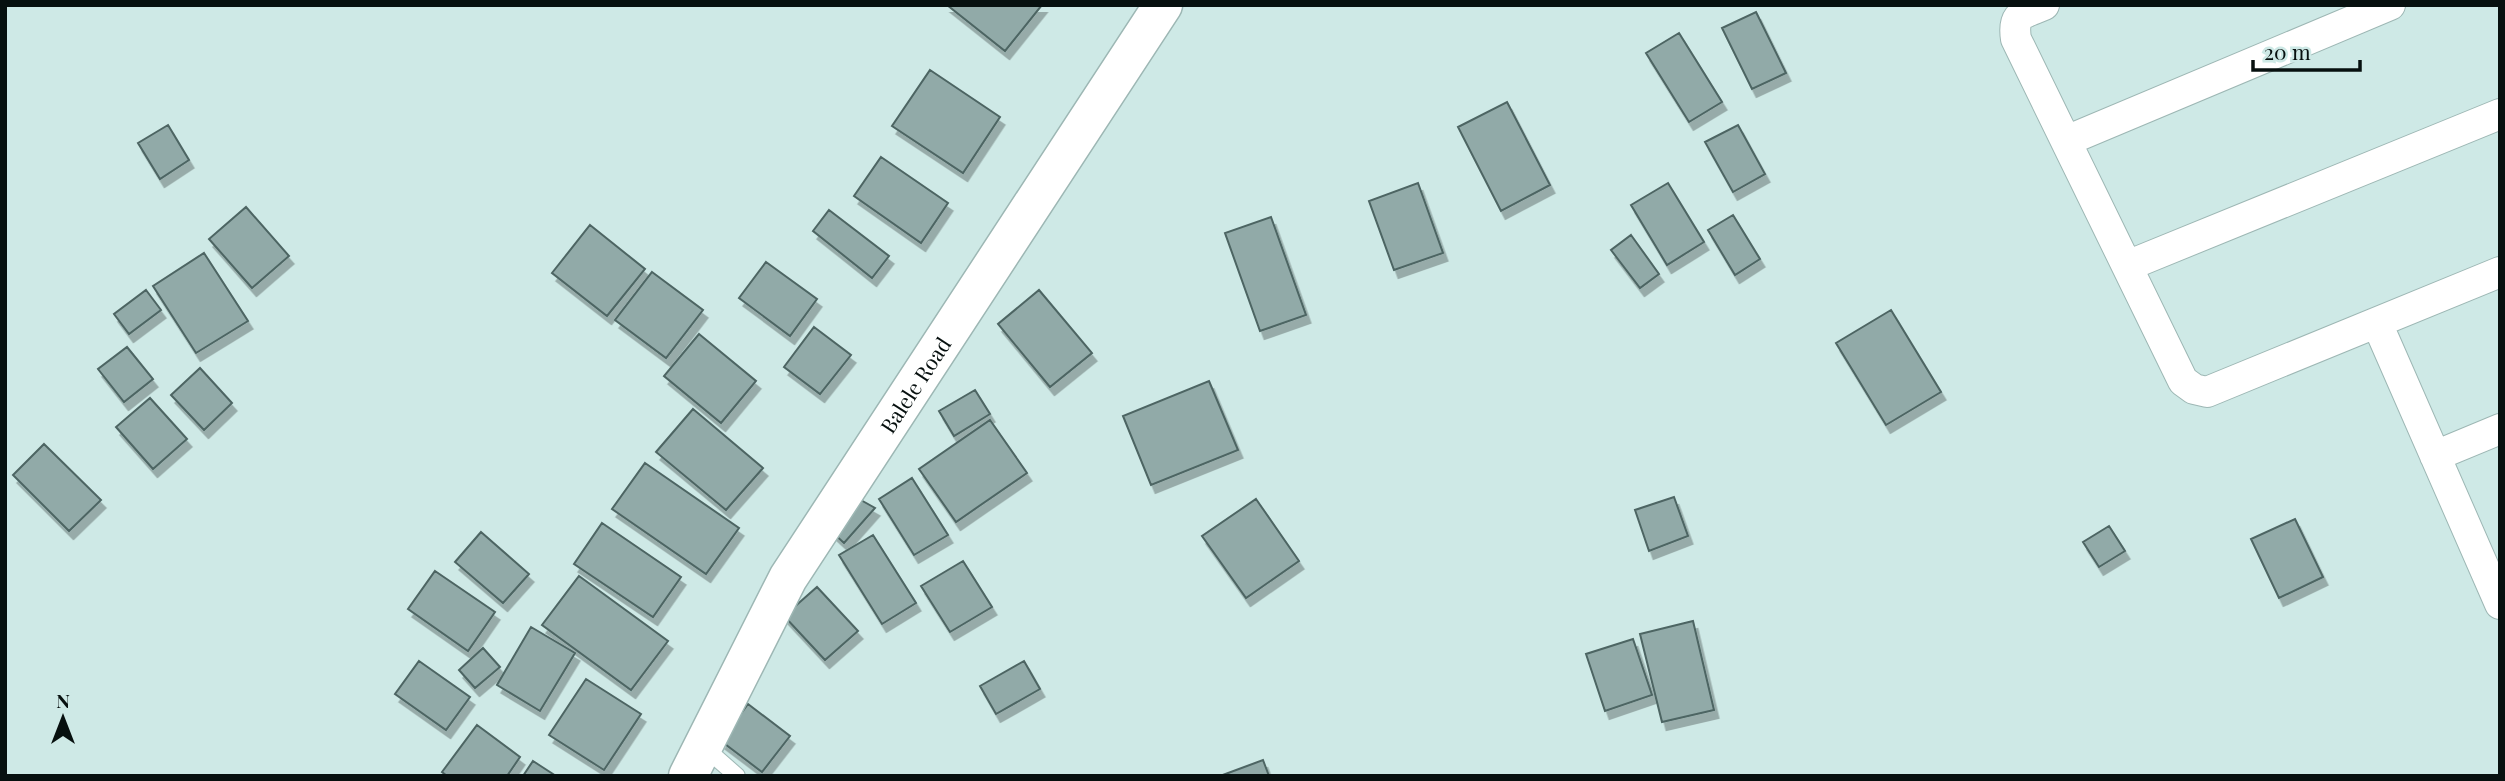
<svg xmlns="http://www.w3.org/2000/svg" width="2505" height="781" viewBox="0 0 2505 781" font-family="'Playfair Display',serif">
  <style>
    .building { fill: #91aaa8; stroke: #4d6563; stroke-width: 2; filter: url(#shadow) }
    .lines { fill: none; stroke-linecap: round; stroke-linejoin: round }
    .lane-casing { stroke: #9db7b4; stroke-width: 18 }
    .street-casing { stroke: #9db7b4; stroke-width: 32 }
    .secondary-casing { stroke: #9db7b4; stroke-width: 41 }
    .lane { stroke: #fff; stroke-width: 16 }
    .street { stroke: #fff; stroke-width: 30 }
    .secondary { stroke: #fff; stroke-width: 38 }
    .labels { text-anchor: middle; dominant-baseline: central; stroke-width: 6; stroke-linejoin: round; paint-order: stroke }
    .street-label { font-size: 21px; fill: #07100f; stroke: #cee9e6 }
  </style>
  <defs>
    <filter id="shadow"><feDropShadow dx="4.5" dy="8" stdDeviation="0" flood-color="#0004"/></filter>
  </defs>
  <rect width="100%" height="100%" fill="#cee9e6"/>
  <path class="building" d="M947,5H1042L1005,51Z
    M1756,12L1786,73L1752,89L1722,28Z
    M1679,33L1722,102L1689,122L1646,53Z
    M930,70L1000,117L963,173L892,126Z
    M1507,102L1550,185L1501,211L1458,127Z
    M168,125L189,160L160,179L138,143Z
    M1738,125L1765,174L1733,192L1705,142Z
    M881,157L948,203L921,243L854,196Z
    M1418,183L1443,253L1394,270L1369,201Z
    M1668,183L1704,242L1667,265L1631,205Z
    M246,207L289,256L252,288L209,239Z
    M829,210L889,256L872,278L813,231Z
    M1733,215L1760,259L1735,275L1708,230Z
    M1271,217L1306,315L1260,331L1225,233Z
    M590,225L645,269L607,316L552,273Z
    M1631,235L1659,274L1640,288L1611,250Z
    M204,253L248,321L196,353L153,286Z
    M766,262L817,299L790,336L739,298Z
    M652,272L703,310L666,358L615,320Z
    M146,290L161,310L129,334L114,314Z
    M1039,290L1092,353L1050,387L998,324Z
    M1891,310L1941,392L1886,425L1836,343Z
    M814,327L851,355L820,394L784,367Z
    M699,334L756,381L721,423L664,376Z
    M127,347L153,379L124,402L98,369Z
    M200,368L232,403L204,430L171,395Z
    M1209,381L1238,450L1151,485L1123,416Z
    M975,390L990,414L954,436L939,411Z
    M150,398L187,439L153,469L116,427Z
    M693,409L763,468L726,510L656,452Z
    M990,420L1027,473L956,522L919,469Z
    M44,444L101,500L69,531L13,475Z
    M645,463L739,528L706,574L612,509Z
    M912,478L948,535L914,555L879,499Z
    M1674,497L1688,536L1649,551L1635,510Z
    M859,499L875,508L844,543L832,532Z
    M1256,499L1299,561L1246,598L1202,536Z
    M2295,519L2323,577L2279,598L2251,539Z
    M602,523L681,577L653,617L574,564Z
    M2109,526L2125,551L2099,567L2083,542Z
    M481,532L529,574L503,603L455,562Z
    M873,535L916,603L882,624L839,555Z
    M963,561L992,607L950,632L921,586Z
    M435,571L495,612L468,651L408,609Z
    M579,576L668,641L631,690L542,625Z
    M817,587L858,631L825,660L784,616Z
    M1693,621L1714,710L1662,722L1640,634Z
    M531,627L575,653L540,711L497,685Z
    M1633,639L1652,695L1605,711L1586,654Z
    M483,648L500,667L475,688L459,670Z
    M419,661L470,697L446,730L395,694Z
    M1024,661L1040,689L996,714L980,686Z
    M586,679L641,714L604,770L549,735Z
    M748,704L790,736L762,772L721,741Z
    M477,725L520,757L507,776H447L442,772Z
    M1263,760L1269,776H1220Z
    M533,761L556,776H523Z"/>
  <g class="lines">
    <defs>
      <path id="lane" d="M703,746L737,776"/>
      <path id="street" d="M2044,5C2023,14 2012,13 2016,39L2183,381L2194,389L2207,392L2500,272
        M2066,141L2390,5
        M2127,266L2500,114
        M2377,323L2500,604
        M2435,456L2500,429"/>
      <g id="secondary">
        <path id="s1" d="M688,776L788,578L1163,5"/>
      </g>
    </defs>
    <use href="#lane" class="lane-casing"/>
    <use href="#street" class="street-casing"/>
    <use href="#secondary" class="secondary-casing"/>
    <use href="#lane" class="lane"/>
    <use href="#street" class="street"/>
    <use href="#secondary" class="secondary"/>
  </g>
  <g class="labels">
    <g class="street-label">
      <text stroke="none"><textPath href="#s1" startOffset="453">Balele Road</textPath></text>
    </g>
  </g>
  <rect width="2505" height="781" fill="none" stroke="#07100f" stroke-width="14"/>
  <g transform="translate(63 718)" stroke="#cee9e6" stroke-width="5" paint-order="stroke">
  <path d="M0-5L12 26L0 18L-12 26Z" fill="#07100f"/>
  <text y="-10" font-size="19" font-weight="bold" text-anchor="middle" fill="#07100f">N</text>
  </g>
  <path d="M2253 60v10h107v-10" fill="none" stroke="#07100f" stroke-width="3.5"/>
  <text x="2264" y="60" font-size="21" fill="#07100f" stroke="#cee9e6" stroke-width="5" paint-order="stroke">20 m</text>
</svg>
